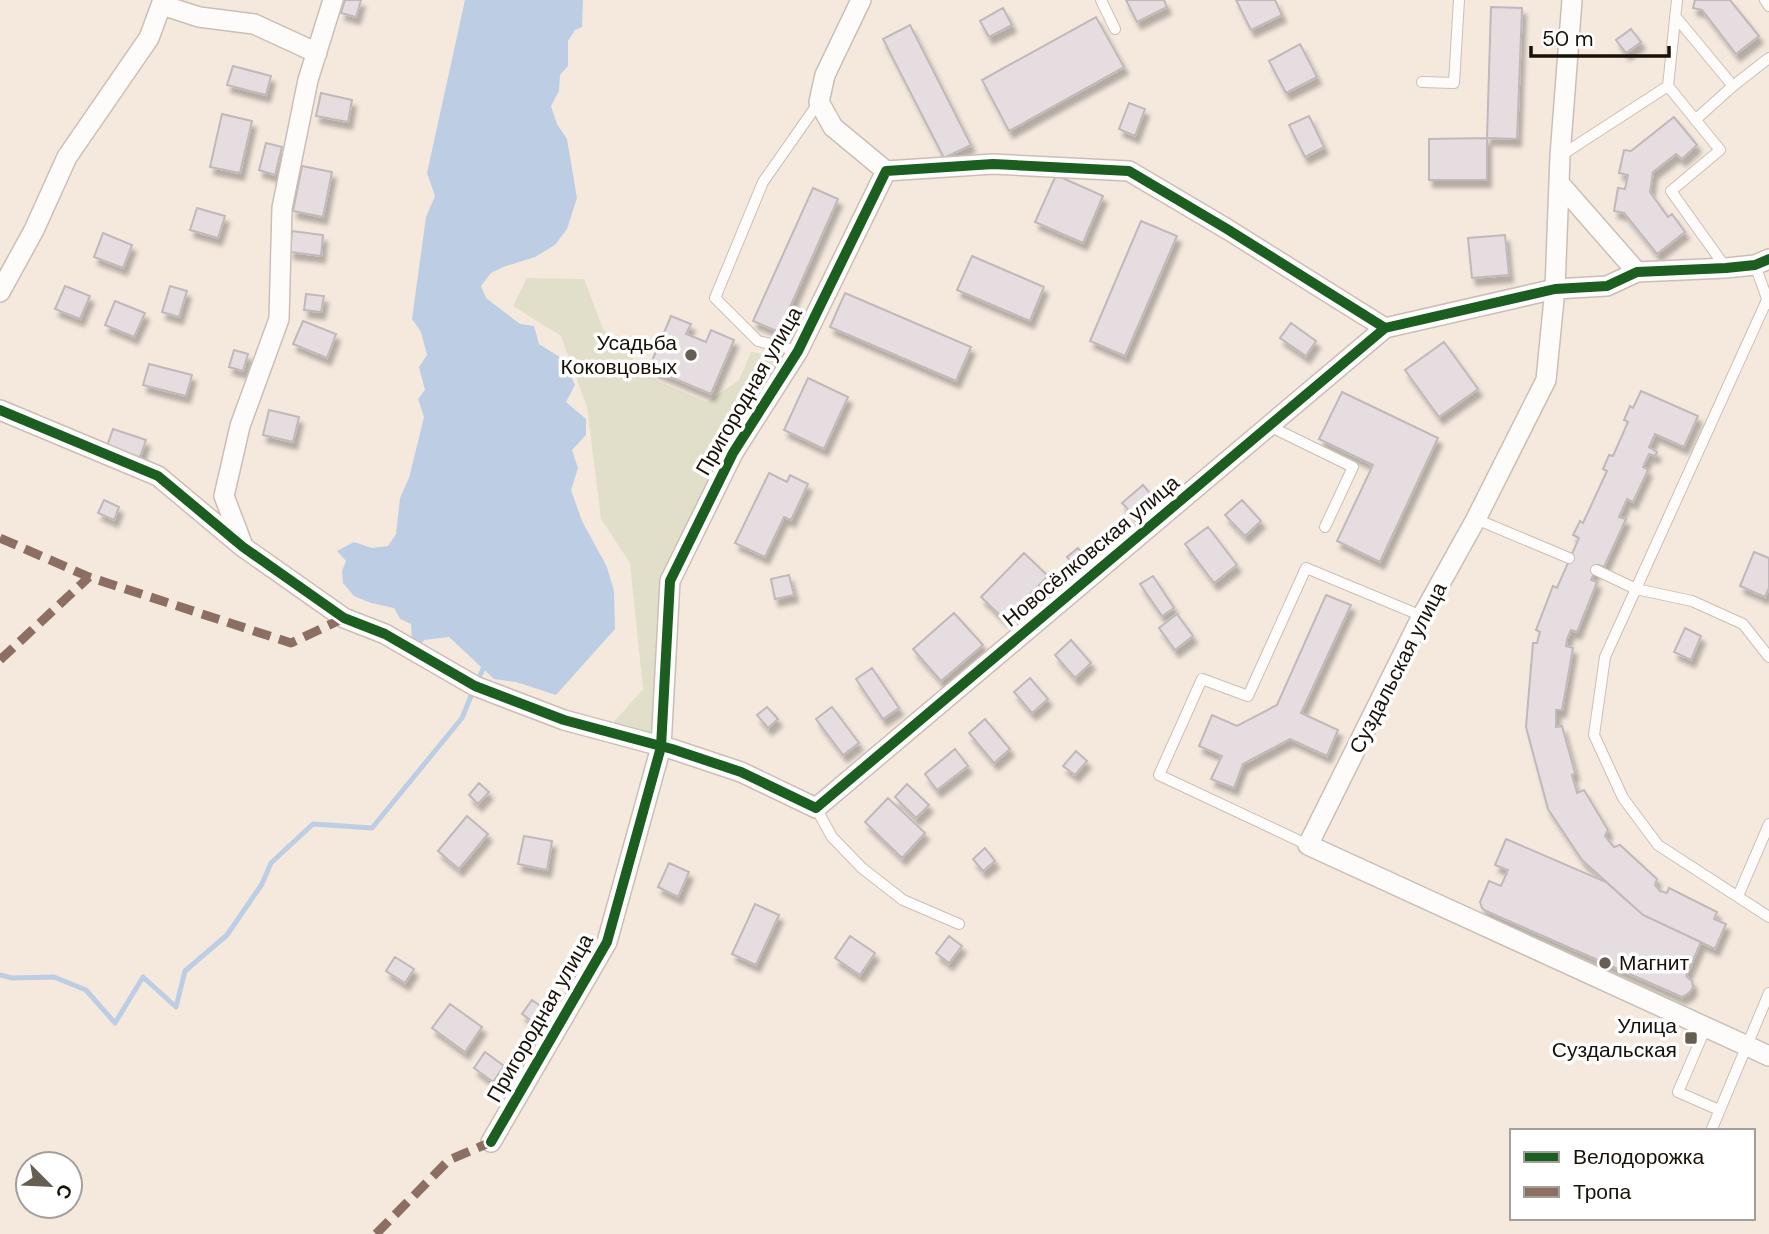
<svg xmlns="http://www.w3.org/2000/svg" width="1769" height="1234" viewBox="0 0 1769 1234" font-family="'DM Sans',sans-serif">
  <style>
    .green { fill: #e1dfc9 }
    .water { fill: #bdcee4 }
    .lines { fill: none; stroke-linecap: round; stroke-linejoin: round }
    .stream { stroke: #bdcee4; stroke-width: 5 }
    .building { fill: #e6dde0; stroke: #c0b8b9; stroke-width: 2; filter: url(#shadow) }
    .service-casing { stroke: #cabfb6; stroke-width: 12 }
    .minor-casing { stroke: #cabfb6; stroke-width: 22 }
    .service { stroke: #fefcfa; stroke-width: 10 }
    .minor { stroke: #fefcfa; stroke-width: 19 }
    .quiet { stroke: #8d6e63; stroke-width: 9; stroke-dasharray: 18 9; stroke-linecap: butt }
    .cycleway-casing { stroke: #fff; stroke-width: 15 }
    .cycleway { stroke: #1b5e20; stroke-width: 10 }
    .poi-dot { fill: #665d53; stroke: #fff; stroke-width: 2.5 }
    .labels { text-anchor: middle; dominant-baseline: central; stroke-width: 7; stroke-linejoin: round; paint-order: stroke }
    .poi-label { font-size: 21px; fill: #191108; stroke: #fff; text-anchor: end }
    .street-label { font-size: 21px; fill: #191108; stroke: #fff }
  </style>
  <defs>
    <filter id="shadow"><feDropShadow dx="4" dy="7" stdDeviation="2" flood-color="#0004"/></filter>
  </defs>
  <rect width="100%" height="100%" fill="#f5e9de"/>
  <path class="green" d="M527,278L584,279L603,329L657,381L707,402L739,380L751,352L782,356L725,447L667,568L658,710L650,735L611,725L643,689L630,563L601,519L587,407L561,336L513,306Z"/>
  <path class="water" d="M465,0H583L582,27L575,30L568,41V66L560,75L559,91L551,106L557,124L567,139L577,198L567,229L555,245L535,257L503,267L491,273L481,286L486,298L520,324L534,326L539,344L563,359L575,385L566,402L586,419V435L572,450L578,468L571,490L582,521L607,567L614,591L615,629L556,695L516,682L494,679L449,637L424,640L420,647L412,642L411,624L400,619L394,608L371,603L354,596L343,583L342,571L346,561L337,551L354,542L372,548L388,546L396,534L400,498L409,478L424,417L418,399L425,390L419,367L427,355L421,332L412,319L426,217L435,196L427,173Z"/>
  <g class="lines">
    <path class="stream" d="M477,682L483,669
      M0,975L12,978L54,977L86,990L115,1023L143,977L176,1007L185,971L227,935L262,884L271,863L313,824L372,828L462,718L473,691"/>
  </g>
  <path class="building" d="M345,0H361L356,17L341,13Z
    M1126,0H1164L1167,7L1137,22Z
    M1236,0H1275L1282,15L1251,30Z
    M1695,0H1730L1759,36L1736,54L1702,10L1693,8Z
    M1491,7L1522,8L1517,139L1487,138Z
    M1003,8L1012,25L989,37L980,21Z
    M1096,17L1124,67L1009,131L982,80Z
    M910,25L971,145L944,158L883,39Z
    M1631,29L1641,42L1626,53L1616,40Z
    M1300,44L1317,77L1286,93L1269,61Z
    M233,66L271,76L266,95L227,85Z
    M321,93L352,100L348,122L316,116Z
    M1129,103L1145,109L1135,136L1119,129Z
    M222,114L252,121L240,173L210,167Z
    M1309,116L1324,147L1305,157L1289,125Z
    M1674,117L1697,145L1682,159L1676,154L1653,172L1650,192L1668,217L1672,214L1685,232L1657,254L1624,213L1614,211L1618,188L1625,189L1628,175L1619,173L1624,150L1631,151Z
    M1487,138V180H1429V139Z
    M266,143L282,147L275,175L259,170Z
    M302,166L332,172L323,217L293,211Z
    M1056,175L1103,196L1083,243L1035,222Z
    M813,188L838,199L779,332L753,321Z
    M197,208L225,216L218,238L190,230Z
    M1141,221L1177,236L1125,356L1090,341Z
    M292,231L323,235L321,256L290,252Z
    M103,233L132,245L123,268L94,257Z
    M1505,235L1509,275L1472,278L1468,238Z
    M972,256L1044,287L1030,321L957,290Z
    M65,286L90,296L80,319L55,309Z
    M170,286L187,291L179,317L162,312Z
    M845,293L971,347L956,381L830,327Z
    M306,294L324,296L321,312L304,310Z
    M115,301L145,313L134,337L105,325Z
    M671,316L691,324L686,334L706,342L711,330L734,340L711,394L649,368Z
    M303,321L336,334L327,358L293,344Z
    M1291,323L1316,341L1306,356L1280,338Z
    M1444,342L1478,389L1439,417L1405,370Z
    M234,350L248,354L243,371L229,367Z
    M149,364L192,375L186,396L143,385Z
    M808,378L848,397L824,449L784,430Z
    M1641,391L1698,416L1684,447L1655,434L1649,447L1657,452L1655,456L1649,454L1643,467L1648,470L1633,502L1627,499L1619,517L1626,519L1604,567L1598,565L1591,580L1597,582L1577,632L1571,630L1567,639L1566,646L1573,648L1562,710H1556V727L1562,726L1575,773L1572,775L1577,793L1584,790L1608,830L1605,836L1614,847L1620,845L1657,879L1655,885L1660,891L1667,893L1669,888L1717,912L1714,919L1726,924L1715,949L1643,915L1582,860L1548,809L1526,727L1533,643H1537L1540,632L1536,630L1553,586L1557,588L1579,538L1573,535L1580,521L1583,523L1607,471L1603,469L1609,455L1613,456L1628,422L1624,420L1630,406L1633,408Z
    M1342,392L1438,438L1380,562L1337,541L1373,465L1319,439Z
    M269,410L299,417L293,442L263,435Z
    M113,429L146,440L139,460L106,449Z
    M769,473L787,482L790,475L808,484L791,520L784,517L765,557L735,543Z
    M1143,485L1157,501L1137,519L1122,503Z
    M104,500L119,507L114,520L98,513Z
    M1242,500L1261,521L1245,536L1225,515Z
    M1208,527L1237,565L1214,583L1185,544Z
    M1078,548L1092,565L1081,574L1067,557Z
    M1754,552L1769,558V588L1765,597L1740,586Z
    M1024,553L1048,576L1005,620L981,597Z
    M789,575L794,595L775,599L771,579Z
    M1153,576L1174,608L1162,616L1140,584Z
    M1326,595L1351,605L1301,713L1338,730L1327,756L1290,739L1243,764L1234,788L1211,779L1222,756L1199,746L1212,715L1237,726L1277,705Z
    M954,613L983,645L941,681L913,649Z
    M1177,614L1193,636L1175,650L1159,628Z
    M1685,628L1701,636L1691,660L1674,652Z
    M1071,640L1091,663L1075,678L1055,655Z
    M872,668L899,708L883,719L856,679Z
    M1030,678L1048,699L1032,713L1014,692Z
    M767,707L778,719L768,728L757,715Z
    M832,707L859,743L843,755L816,719Z
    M985,719L1010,749L994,763L969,733Z
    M955,749L968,766L937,790L925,774Z
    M1076,751L1087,761L1075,775L1063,766Z
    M479,783L489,792L478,804L469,795Z
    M907,784L929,805L916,818L895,797Z
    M888,798L925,833L902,858L865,822Z
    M467,816L488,834L459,869L438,851Z
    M524,836L552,841L547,870L518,864Z
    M1506,839L1606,882L1643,915L1701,942L1686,976L1692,981L1693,987L1690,992L1682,997L1486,911L1482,908L1480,902L1489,881L1501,886L1508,870L1495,865Z
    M985,848L995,861L983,871L973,859Z
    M669,863L689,872L678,897L658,887Z
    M755,904L779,915L756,965L732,954Z
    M850,936L875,953L860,975L835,958Z
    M949,936L962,946L949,963L936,953Z
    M395,957L414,969L405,983L386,971Z
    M532,1000L546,1010L536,1024L522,1014Z
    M450,1004L482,1027L465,1052L432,1028Z
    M485,1052L504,1066L493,1082L474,1068Z"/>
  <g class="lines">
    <defs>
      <path id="service" d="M1101,0L1115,29
        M1677,0L1668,86L1720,150L1671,191L1726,268
        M1765,0L1769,6
        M1675,16L1733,86
        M1422,82L1454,83L1459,0
        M1695,120L1733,86L1769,58
        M1560,156L1668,86
        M1755,265L1769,304
        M1767,300L1605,657L1594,735L1623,798L1658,845L1769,917
        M798,351L758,341L715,298L763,182L819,102
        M1269,426L1353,467L1325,527
        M1476,519L1569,558
        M1596,570L1636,589L1692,601L1743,624L1769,657
        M816,808L832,837L862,868L903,900L959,924
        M1308,845L1159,775L1202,679L1248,696L1306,568L1422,616
        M1738,896L1769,824
        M1706,1027L1678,1092L1719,1110
        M1711,1131L1769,993"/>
      <path id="minor" d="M861,0L825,75L819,102L833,127L886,171
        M1572,0L1560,156L1555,289L1546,380L1476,519L1422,616L1308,845L1769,1056
        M162,5L199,17L254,24L317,53
        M1559,183L1637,272
        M0,292L34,230L67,157L149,38L163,0
        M0,410L158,476L243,547L344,618L385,634L475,686L564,720L672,749L741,772L816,808L1385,328L1555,289L1607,286L1637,272L1726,268L1755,265L1769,259
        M243,546L224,496L240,426L279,319L282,208L308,80L333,0
        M491,1142L607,942L661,747L670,581L733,453L798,351L886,171L993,164L1129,171L1227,229L1385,328"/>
    </defs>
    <use href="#service" class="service-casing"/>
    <use href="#minor" class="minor-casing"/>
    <use href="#service" class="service"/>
    <use href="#minor" class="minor"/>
    <path class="quiet" d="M0,538L89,577L291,643L344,618
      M0,660L89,577
      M376,1234L449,1160L491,1142"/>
    <defs>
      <path id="cycleway" d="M0,410L158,476L243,547L344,618L385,634L475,686L564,720L672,749L741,772L816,808L1385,328L1555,289L1607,286L1637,272L1726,268L1755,265L1769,259
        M491,1142L607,942L661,747L670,581L733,453L798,351L886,171L993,164L1129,171L1227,229L1385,328"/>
    </defs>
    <use href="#cycleway" class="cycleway-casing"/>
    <use href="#cycleway" class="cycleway"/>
  </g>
  <g class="poi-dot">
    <circle cx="691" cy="355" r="7"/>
    <circle cx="1605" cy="963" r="7"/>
    <rect x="1684" y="1031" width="14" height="14" rx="3.5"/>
  </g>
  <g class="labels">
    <g class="poi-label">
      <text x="677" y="343">Усадьба<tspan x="677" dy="24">Коковцовых</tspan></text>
      <text x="1619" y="963" text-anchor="start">Магнит</text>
      <text x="1677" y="1026">Улица<tspan x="1677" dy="24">Суздальская</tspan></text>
    </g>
    <g class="street-label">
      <text transform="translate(749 391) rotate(-60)">Пригородная улица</text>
      <text transform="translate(1091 551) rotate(-40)">Новосёлковская улица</text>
      <text transform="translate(1398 668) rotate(-63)">Суздальская улица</text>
      <text transform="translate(540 1018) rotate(-60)">Пригородная улица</text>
    </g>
  </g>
  <rect x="1510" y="1129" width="245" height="91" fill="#ffffff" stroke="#a3a09c" stroke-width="2"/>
  <rect x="1524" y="1152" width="35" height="10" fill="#1b5e20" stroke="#a3a09c" stroke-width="2"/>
  <text x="1573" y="1164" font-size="21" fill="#191108">Велодорожка</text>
  <rect x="1524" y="1187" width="35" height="10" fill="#8d6e63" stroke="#a3a09c" stroke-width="2"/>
  <text x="1573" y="1199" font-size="21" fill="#191108">Тропа</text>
  <g transform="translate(49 1185) rotate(114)"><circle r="33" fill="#ffffff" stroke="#a3a09c" stroke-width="2"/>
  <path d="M0-5L12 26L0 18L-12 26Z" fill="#665d53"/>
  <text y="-10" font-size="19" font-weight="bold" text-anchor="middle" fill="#191108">С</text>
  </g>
  <path d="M1531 46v10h138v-10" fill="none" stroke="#191108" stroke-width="3.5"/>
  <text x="1542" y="46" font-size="21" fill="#191108" stroke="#ffffff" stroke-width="5" paint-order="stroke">50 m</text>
</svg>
